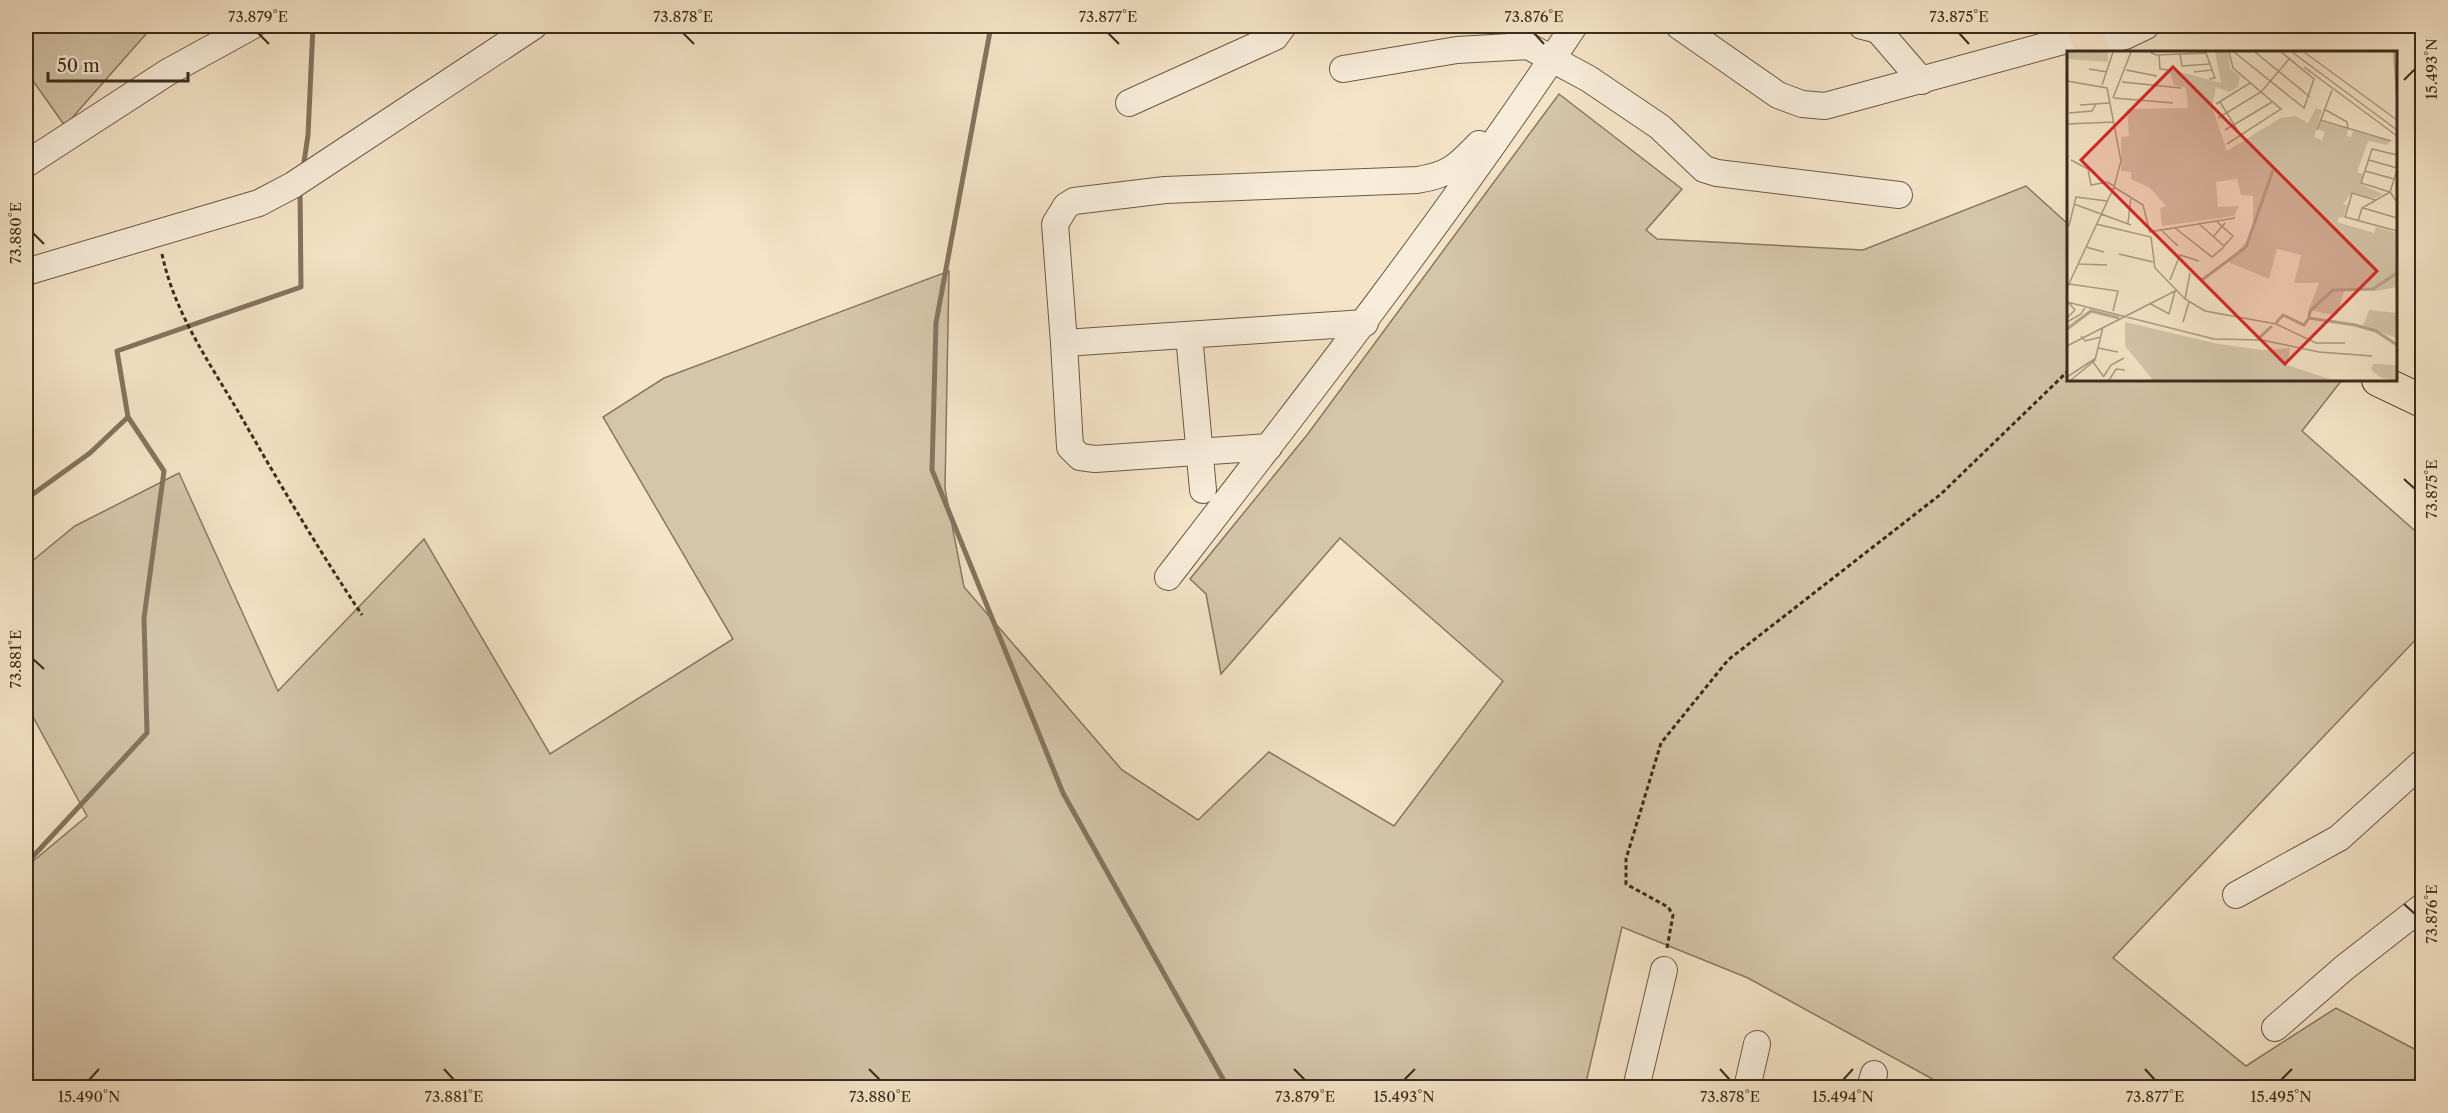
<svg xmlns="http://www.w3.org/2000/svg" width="2448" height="1113" viewBox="0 0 2448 1113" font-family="'Libre Caslon Text',serif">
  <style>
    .green { fill: #d5c5aa; stroke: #887862; stroke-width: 1.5 }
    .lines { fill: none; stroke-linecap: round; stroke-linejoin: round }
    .stream { stroke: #84755f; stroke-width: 5 }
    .minor-casing { stroke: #695a46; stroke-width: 28 }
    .major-casing { stroke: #3a2c1a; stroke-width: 34 }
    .path { stroke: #3a2c1a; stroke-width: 3; stroke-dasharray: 4.5 3; stroke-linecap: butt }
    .minor { stroke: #f8eddb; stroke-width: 26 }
    .major { stroke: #f5e4c8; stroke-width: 32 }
    .ticks { fill: none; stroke: #3a2c1a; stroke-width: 2 }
    .inset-river { fill: none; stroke: #b5a58d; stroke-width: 3 }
    .inset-road { fill: none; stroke: #aa9a82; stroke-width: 1.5 }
    .view { fill: #d62828; fill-opacity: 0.15; stroke: #d62828; stroke-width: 3 }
    .inset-edge { fill: none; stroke: #3a2c1a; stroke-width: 3 }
    .neatline { fill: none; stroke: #3a2c1a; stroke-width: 2 }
    .ticks-label { font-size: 15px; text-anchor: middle; fill: #3a2c1a }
  </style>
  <rect width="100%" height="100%" fill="#f5e4c8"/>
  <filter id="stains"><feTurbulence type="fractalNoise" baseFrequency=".00333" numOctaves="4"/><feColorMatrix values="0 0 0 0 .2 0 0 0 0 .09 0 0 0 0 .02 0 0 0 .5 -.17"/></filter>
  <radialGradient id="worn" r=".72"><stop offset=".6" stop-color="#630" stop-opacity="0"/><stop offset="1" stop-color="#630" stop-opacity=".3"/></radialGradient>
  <path class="green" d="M26,26H153L65,126L26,71Z
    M1559,94L1682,189L1646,230L1657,239L1863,250L2026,186L2068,224V380H2342L2302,431L2422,537V633L2113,958L2246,1066L2336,1008L2422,1053V1087H1947L1748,978L1622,927L1585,1087H26V867L87,816L26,704V566L75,526L179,473L278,691L424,539L550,754L733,639L603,417L664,378L949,271L945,489L964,587L1122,770L1198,820L1269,752L1394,826L1503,681L1340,538L1221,674L1206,594L1190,579L1307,435Z"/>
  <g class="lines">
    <path class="stream" d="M991,26L936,323L932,470L1063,793L1228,1088
      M303,169L308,135L313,26
      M26,499L90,453L128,417L117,351L301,287L300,190
      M26,864L147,733L144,618L164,471L128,417"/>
    <defs>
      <path id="minor" d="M1679,26L1778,95L1802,104L1825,106L2085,35
        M1862,26L1878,30L1922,81
        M2089,44L2125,36L2146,26
        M1343,69L1457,50L1528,46L1589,79L1660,127L1704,169L1717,173L1899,195
        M1129,103L1275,37L1283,26
        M26,164L168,72L252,26
        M26,272L259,203L293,185L534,26
        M1189,335L1203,490
        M1064,343L1055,224L1066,206L1074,201L1165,190L1417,180C1449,175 1457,167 1479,144
        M1269,447L1095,459L1080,457L1070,447L1064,343L1365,323
        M1168,577C1308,396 1448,216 1574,26
        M2236,895L2339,838L2422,763
        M2275,1028L2344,968L2422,907
        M1636,1088L1664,970
        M1747,1088L1757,1044
        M1870,1088L1874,1074"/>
      <path id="major" d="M2081,26L2094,52
        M2378,380L2422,401"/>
    </defs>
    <use href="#minor" class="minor-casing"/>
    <use href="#major" class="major-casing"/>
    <path class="path" d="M162,254C174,312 209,362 239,413C278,481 318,549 362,615
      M1667,948L1673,915L1668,907L1626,884V859L1661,743L1728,660L1941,494L2068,371"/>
    <use href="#minor" class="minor"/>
    <use href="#major" class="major"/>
  </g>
  <path class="ticks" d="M258,33L269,44M683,33L694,44M1108,33L1119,44M1534,33L1544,44M1959,33L1969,44M2404,80L2415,69M33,233L44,244M2404,479L2415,489M33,659L44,669M2404,904L2415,914M444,1069L454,1080M869,1069L880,1080M1294,1069L1305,1080M1720,1069L1730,1080M2145,1069L2155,1080M89,1080L99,1069M1404,1080L1415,1069M1843,1080L1853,1069M2281,1080L2292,1069"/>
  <g transform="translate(2067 51)">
    <rect width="330" height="330" fill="#f5e4c8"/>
    <path d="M0,1H41V11L0,8ZM148,1H161L163,17L173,26L171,36L162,41L149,36L145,56L160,100L213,67L229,65L241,72L249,57L255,59L247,86L255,89L258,81L251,78L254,71L281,78L280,85L284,86L286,80L322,90L321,94L301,90L290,121L296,123L293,133L316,143L308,147L285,141L276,153L280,154L276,167L272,166L270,171L307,182L309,176L330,182V236L309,240L278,237L270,264L255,262L242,258L252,232H227L234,204L210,198L202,228L161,211L186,183V145L174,144L170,128L149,131L151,156L172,155L167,165L95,175L93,157L99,155L83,137L64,128V121L54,120V86L62,85L60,58L121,57L119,37L107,34L102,18L154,32ZM302,259L330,262V287L296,275ZM58,271L151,293L196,299L223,297L220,314L266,329H86L58,295ZM306,313L330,314V329L315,327L304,319Z" fill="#d5c5aa"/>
    <path class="inset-river" d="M135,229L179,196L206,119M242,267L243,260L266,239L306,238L330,222M209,272L216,264L237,274L242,267L288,274L309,280L330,294M0,278L24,260L52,267M191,288L205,275"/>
    <path class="inset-road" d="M83,1L89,4L139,2L148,27L142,28M167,1L237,57L247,28L214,1M188,1L243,46M225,1L330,79M237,1L330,69M327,1L330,52M113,3L115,15L144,13M92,4L93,18L103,19M237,16L330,85M22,18L40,21M59,19L90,25M127,21L145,19M0,30L40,37L54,110L47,136L0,237M55,31L114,37M35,34L46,1M46,47L64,1M47,47L106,52M153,51L174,85M149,53L183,32M13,54L42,52M257,58L280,71L281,78M2,62L25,60L29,53M151,67L194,41L223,7M253,69L324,90M0,73L47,71M158,79L205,51M250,79L265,39M160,93L214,58L166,17L162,1M4,109L21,118L24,134L40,131L47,135M302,109L330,117M330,119L323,141L330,151M298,120L327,128M47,136L76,154L83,182M323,141L294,132L305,98L330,104M309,149L285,142L278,166L330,180M7,153L64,174M296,157L330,167M291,170L295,157L323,141M61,172L64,146M131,172L157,195L166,185L149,170M29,173L84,186L88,217L118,248L138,260L209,273L249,292H278M2,175L9,146L40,150M108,177L145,206L157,196M93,178L111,195M82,181L168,167M146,186L158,172M19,196L37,201M52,203L86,211M12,213L40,214M103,229L113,204L132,210M2,233L51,240L46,260M118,248L123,222M0,251L147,288L195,289L252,301L305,305M82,252L102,263L108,240M0,267L8,259L1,251M0,271L14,263L19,255M116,271L122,251M14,285L18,290L34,286M0,295L110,239M31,297L51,301M26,311L37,326M37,325L44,314L57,307M0,326L29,307M4,329L28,309L36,276M42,329L49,318L58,319"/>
    <path class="view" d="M106,16L310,220L218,313L14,109Z"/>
    <rect width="330" height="330" class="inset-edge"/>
  </g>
  <rect width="2448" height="1113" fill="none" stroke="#f5e4c8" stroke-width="66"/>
  <path d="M48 72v9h140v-9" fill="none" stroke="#3a2c1a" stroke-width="3"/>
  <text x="57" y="72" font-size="18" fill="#3a2c1a" stroke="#f8eddb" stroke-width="4.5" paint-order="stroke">50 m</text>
  <rect x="33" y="33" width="2382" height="1047" class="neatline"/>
  <g class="ticks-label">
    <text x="258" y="22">73.879°E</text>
    <text x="683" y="22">73.878°E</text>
    <text x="1108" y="22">73.877°E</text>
    <text x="1534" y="22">73.876°E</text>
    <text x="1959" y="22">73.875°E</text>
    <text transform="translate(2432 69) rotate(-90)" y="5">15.493°N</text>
    <text transform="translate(16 233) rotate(-90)" y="5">73.880°E</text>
    <text transform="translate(2432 489) rotate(-90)" y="5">73.875°E</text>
    <text transform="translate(16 659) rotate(-90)" y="5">73.881°E</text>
    <text transform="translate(2432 914) rotate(-90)" y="5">73.876°E</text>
    <text x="89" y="1102">15.490°N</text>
    <text x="454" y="1102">73.881°E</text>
    <text x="880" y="1102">73.880°E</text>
    <text x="1305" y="1102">73.879°E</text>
    <text x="1404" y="1102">15.493°N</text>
    <text x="1730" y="1102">73.878°E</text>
    <text x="1843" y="1102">15.494°N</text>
    <text x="2155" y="1102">73.877°E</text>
    <text x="2281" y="1102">15.495°N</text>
  </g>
  <rect width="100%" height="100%" filter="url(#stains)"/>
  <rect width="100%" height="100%" fill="url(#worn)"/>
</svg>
